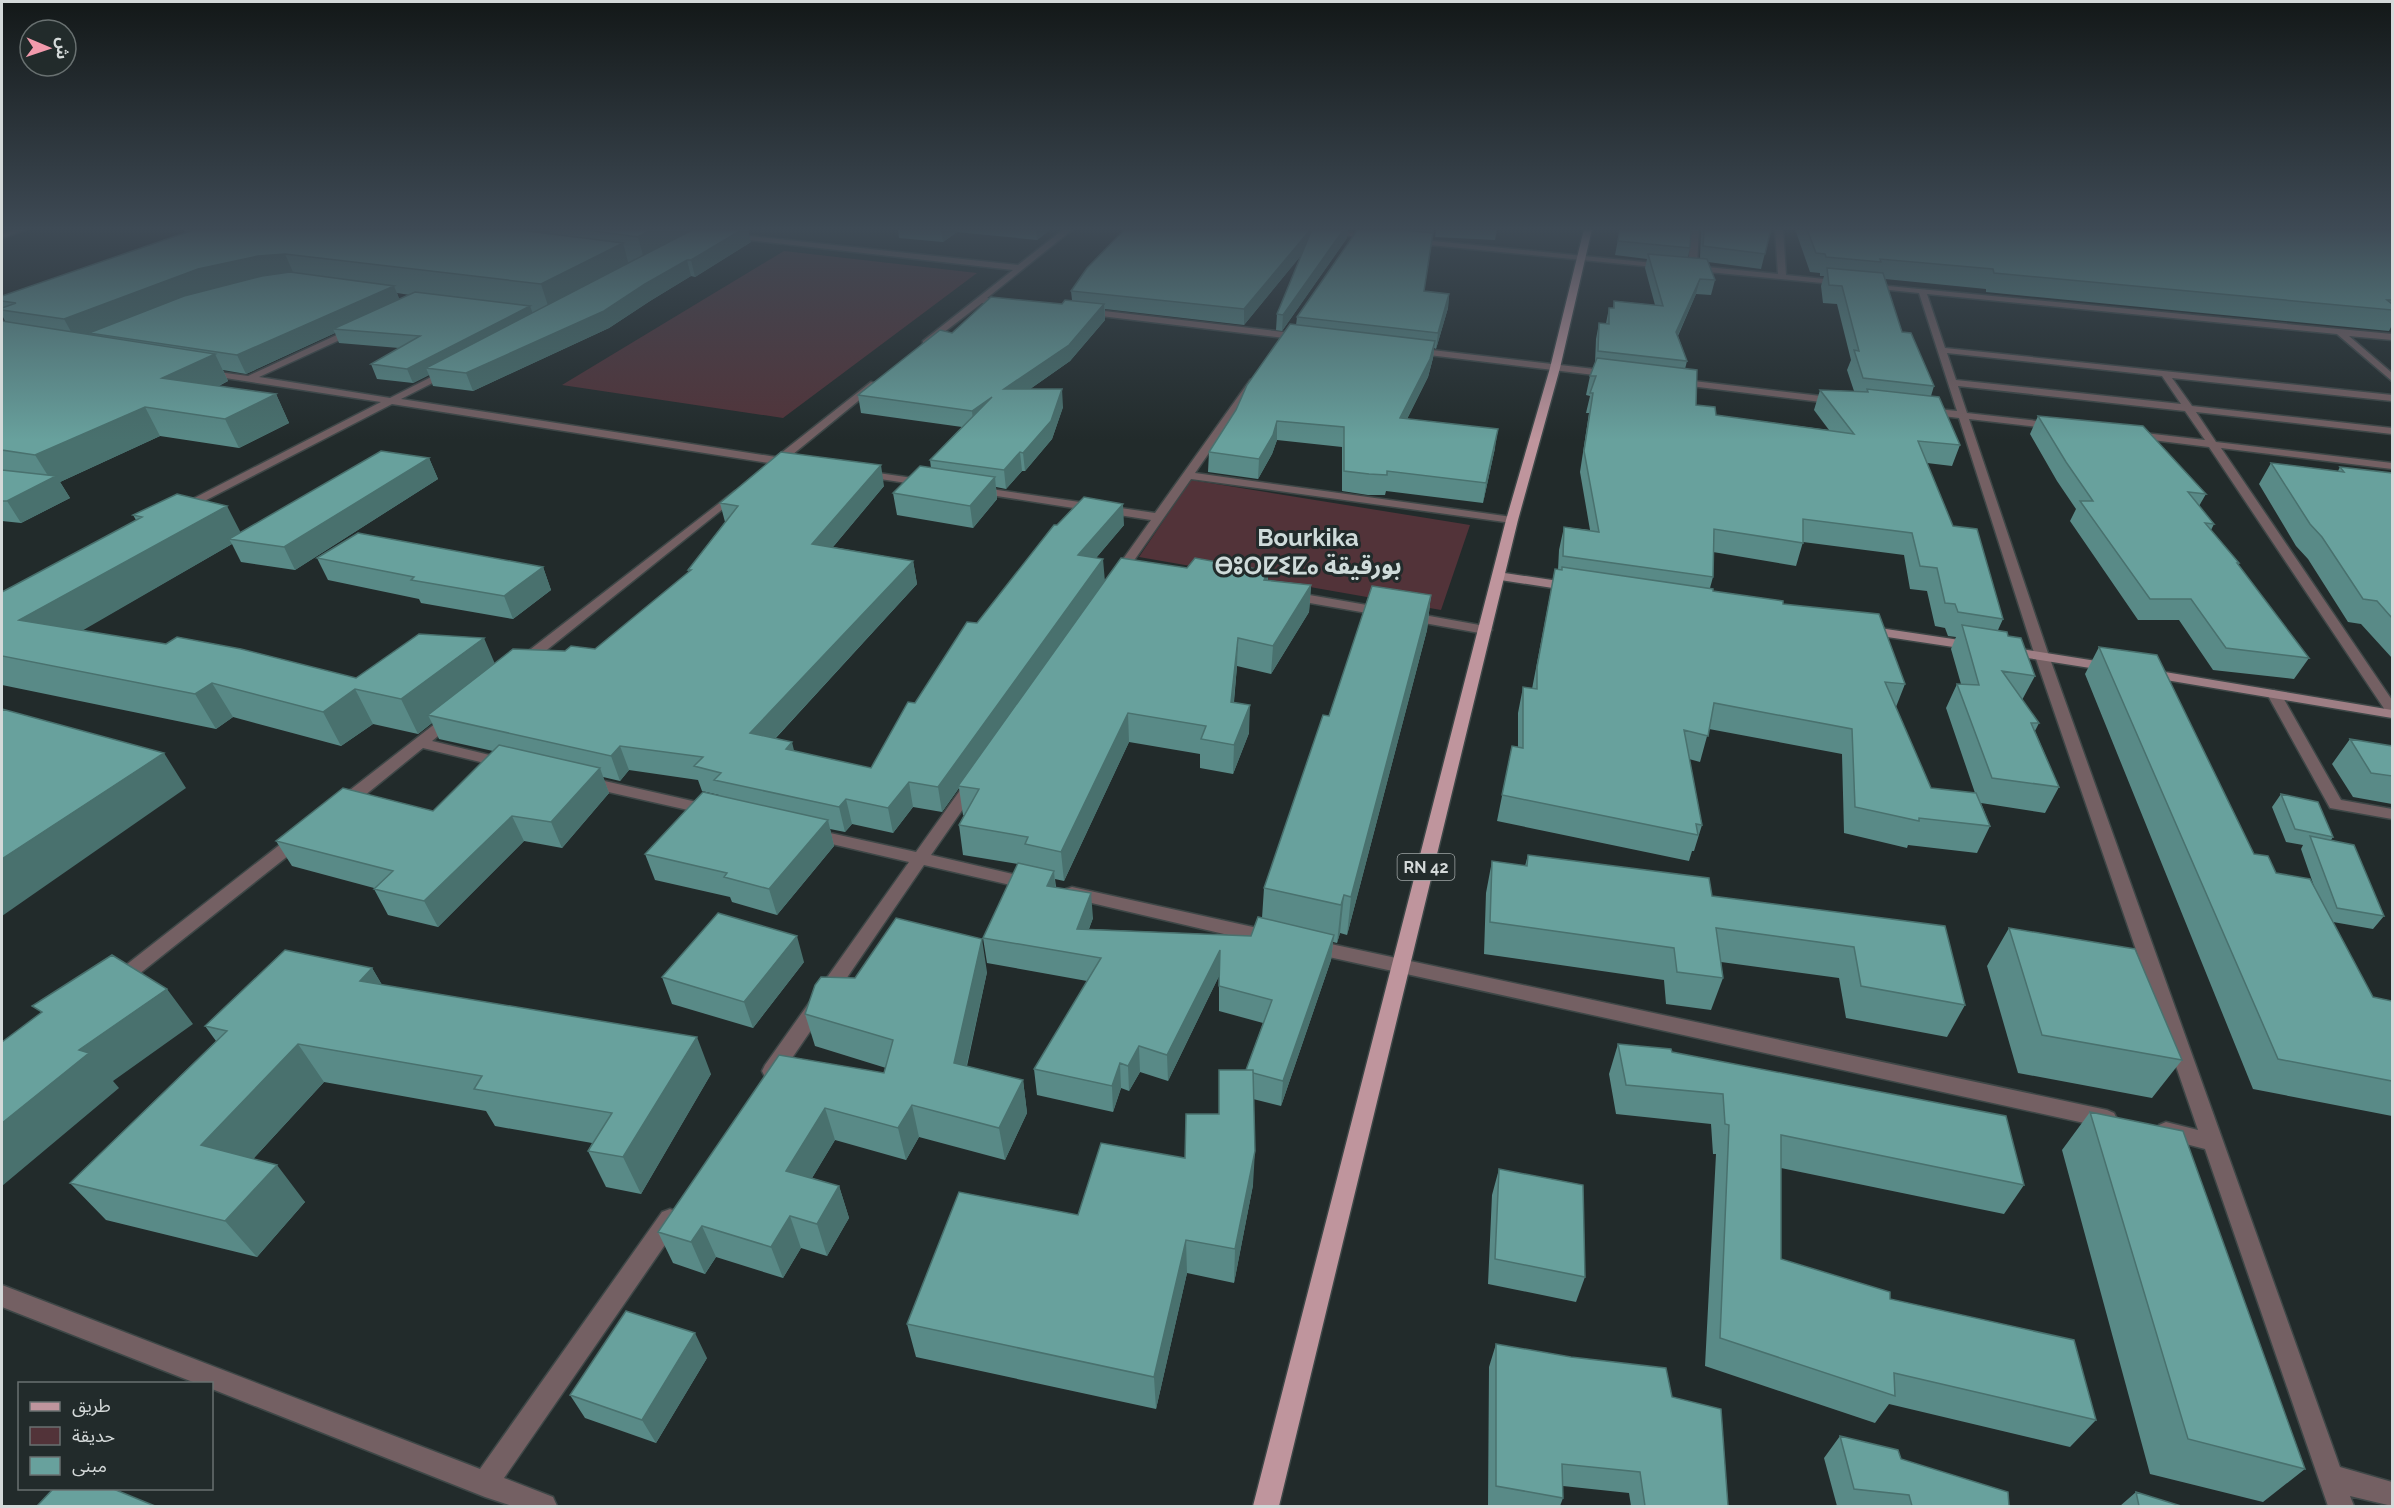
<svg xmlns="http://www.w3.org/2000/svg" width="2394" height="1508" viewBox="0 0 2394 1508" font-family="Raleway,'Noto Sans Arabic','Noto Sans Tifinagh',sans-serif">
  <style>
    .green { fill: #523339 }
    .lines { fill: none; stroke-linecap: round; stroke-linejoin: round }
    .street-casing { stroke: #3e4747; stroke-width: 3 }
    .secondary-casing { stroke: #3e4747; stroke-width: 3 }
    .primary-casing { stroke: #3e4747; stroke-width: 3 }
    .street { fill: #746063; fill-rule: evenodd }
    .secondary { fill: #9e7e84; fill-rule: evenodd }
    .primary { fill: #bf959d; fill-rule: evenodd }
    .wall { fill: #598a87; fill-rule: evenodd }
    .shaded-wall { fill: #49716e }
    .building { fill: #68a19d; stroke: #49716e; stroke-width: 1.5 }
    .labels { text-anchor: middle; dominant-baseline: central; stroke-width: 6; stroke-linejoin: round; paint-order: stroke }
    .shield { fill: #222b2b; stroke: #9fa5a5; stroke-width: 1.5 }
    .shield-label { font-size: 16px; font-weight: bold; fill: #d4d9d9 }
    .district-label { font-size: 24px; font-weight: bold; fill: #cfdbda; stroke: #222b2b }
  </style>
  <rect width="100%" height="100%" fill="#222b2b"/>
  <path class="green" d="M784,251L977,273L783,418L562,385Z
    M1191,480L1470,525L1441,610L1139,557Z"/>
  <g class="lines">
    <defs>
      <path id="street" d="M16,229H28L2,238V234Z
        M1064,229H1073L987,298L1009,301V305L982,303L926,346L923,345V341L1013,270L731,238L727,236L731,234L1018,265Z
        M1295,229H1322L1378,237L1374,239Z
        M1691,229H1699L1697,266L1778,274L1775,229H1783L1786,275L1843,281L1847,283L1843,285L1688,270Z
        M1413,239L1664,264L1668,266L1664,268L1410,243L1409,241Z
        M1867,284L2392,334V340L2349,336L2392,373V381L2337,334L1927,294L1945,348L2392,395V401L2172,378L2192,406L2392,428V434L2196,412L2216,442L2392,463V469L2221,448L2392,700V714L2385,710L2209,447L2136,438L2131,435L2136,432L2205,440L2185,411L1958,386L1967,413L2055,423L2060,426L2055,429L1969,419L2049,656L2340,1467L2392,1482V1506L2350,1496L2354,1506H2328L2205,1149L2159,1137L2156,1131L2159,1125L2166,1122L2198,1130L2035,656L1959,418L1927,414L1922,411L1927,408L1957,411L1919,293L1870,288H1867ZM1947,353L2162,376L2181,404L1956,380Z
        M1087,309L1301,334L1306,337L1301,340L1084,314V310Z
        M354,327L358,330L357,332L259,377L390,398L447,369L452,372L450,374L401,399L776,457L871,382L879,384L787,459L789,462L788,464L769,467V463L392,404L187,510H179V506L381,402L206,375L203,374V370L248,376Z
        M1415,348L1611,371L1616,374L1611,377L1412,353L1410,351Z
        M1253,379L1258,382L1195,473L1512,517L1518,520L1512,523L1191,479L1121,579L1117,580L1111,576L1151,520L977,493L971,490L977,487L1155,513L1250,380Z
        M1677,379L1838,398L1843,401L1838,404L1674,384V380Z
        M864,471L927,480L933,483L927,486L860,476L859,474Z
        M735,491L739,492V496L528,665H518L516,662L518,659Z
        M1292,592L1384,608L1390,612L1384,616L1287,599L1286,596L1287,593Z
        M1407,612L1485,626L1492,630L1485,634L1402,619L1400,616L1402,613Z
        M2274,690L2281,694L2341,800L2392,809V819L2330,808L2267,694Z
        M450,715L457,719L455,722L432,741L510,760L513,763L510,766L505,768L423,748L348,809H336L334,805L336,801L445,716Z
        M587,777L710,805L716,806L718,810L716,814L710,815L582,786L579,782L582,778Z
        M971,781L979,786L931,855L1034,879L1036,883L1034,887L1028,889L924,865L779,1077L772,1079L765,1077L762,1071L765,1065L909,862L806,838L804,834L806,830L812,829L916,852L966,782Z
        M297,834L303,836L305,840L303,844L124,986L118,988L112,986L109,981L112,976L291,836Z
        M1072,887L1271,931L1277,933L1280,938L1277,943L1271,945L1066,897L1064,893L1066,889Z
        M1312,940L2107,1110L2114,1113L2117,1119L2114,1125L2107,1128L1306,952L1303,947L1306,942Z
        M670,1209L678,1212L681,1219L678,1226L504,1478L553,1497L557,1506H512L485,1497L212,1389V1384H198L2,1307V1285L480,1469L662,1212Z"/>
      <path id="secondary" d="M1498,572L1572,583L1578,587L1572,591L1494,579L1492,576L1494,573Z
        M1866,626L1973,642L1980,646L1973,650L1861,633L1859,630Z
        M2008,647L2109,663L2116,667L2109,671L2003,654L2001,651L2003,648Z
        M2147,669L2392,710V718L2142,676L2140,673Z"/>
      <path id="primary" d="M1584,229H1592L1560,368L1518,520L1279,1506H1253L1506,520L1550,368Z"/>
    </defs>
    <use href="#street" class="street-casing"/>
    <use href="#secondary" class="secondary-casing"/>
    <use href="#primary" class="primary-casing"/>
    <use href="#street" class="street"/>
    <use href="#secondary" class="secondary"/>
    <use href="#primary" class="primary"/>
  </g>
  <path class="wall" d="M184,229H692V231L751,242L695,277L691,276L650,301L609,328L473,391L433,386L429,375L413,383L377,379L371,364L399,348L339,343L335,333L246,374L223,370L228,381L219,386L276,394L289,423L239,448L160,436L60,482L70,498L21,523L2,521V321H5L2,315V296L186,233ZM397,293L410,295L399,299Z
    M898,229H1051L1037,240L957,232L943,242L899,238Z
    M1349,229H1434L1424,291L1449,294L1448,308L1436,349L1434,348L1433,358L1428,377L1407,419L1495,448L1483,503L1386,491L1385,495H1368L1342,491V447L1277,440L1272,454L1258,479L1208,472L1209,452L1296,325L1297,317L1357,230Z
    M1436,229H1497L1495,240L1435,237Z
    M1620,229L1690,248L1688,257L1700,259L1701,229H1771L1761,269L1708,262L1715,280L1711,295L1696,294L1678,336L1687,361L1685,369L1696,405L1716,415L1829,430L1814,410L1820,390L1854,391L1847,370L1851,360L1837,304L1823,303L1821,286L1824,276H1820V273L1810,272L1795,229H2392V325L2389,331L1986,292V289L1885,279L1902,332L1934,386L1931,396L1960,445L1952,466L1927,463L1953,526L2003,619L1998,630L2008,636L2035,676L2022,700L2039,723L2035,731L2059,787L2045,813L1981,803L1990,826L1977,853L1908,845L1907,848L1844,833L1842,754L1709,729L1700,762L1689,759L1702,825L1694,851H1692L1689,861L1497,821L1512,746L1518,747V713L1523,687L1532,689L1555,569L1558,570L1559,550L1564,527L1590,530L1580,472L1589,413H1586L1590,396L1586,395L1590,376L1595,363L1596,339L1599,323H1606L1609,308H1613L1614,301L1655,305L1645,268L1647,259L1615,255ZM1803,542L1904,555L1910,589L1927,591L1935,626L1945,628L1948,636L1956,637L1951,649L1961,684H1957L1946,708L1975,793L1931,788L1896,707L1905,684L1783,604L1713,591L1710,588L1713,577V552L1796,566Z
    M1347,238L1282,331L1276,330L1277,314L1302,254L1244,325L1105,309V320L1070,361L1030,389L1063,407L1052,439L1025,471H1022L1006,489L996,487L997,499L973,528L897,515L893,493L931,468L930,460L962,427L861,413L858,395L952,333L1062,304L1072,300L1071,291Z
    M2038,416L2206,494L2199,506L2214,524L2211,530L2239,563L2238,565L2309,658L2294,679L2213,670L2179,620H2138L2070,521L2076,509L2057,481L2030,434Z
    M429,458L438,479L295,570L241,562L232,544L82,630L356,678L494,663L565,651L595,649L689,572L688,570L725,522L720,503L884,486L833,547L913,561L917,584L775,739L794,751L871,768L915,703L977,623L1057,525H1124L1096,558L1105,581L1187,568L1268,571V580L1311,585L1309,612L1271,674L1237,666L1234,702L1249,733L1233,774L1200,768V754L1129,742L1064,881L1055,879L1056,887L1093,918L1089,929L1251,936L1262,918L1264,888L1329,716L1431,595L1427,630L1347,935L1340,933L1337,943L1333,942L1331,960L1281,1106L1253,1099V1185L1234,1283L1187,1273L1156,1409L916,1357L907,1324L1078,1215L1185,1158L1218,1114L1246,1070L1263,1023L1219,1011V976L1168,1081L1140,1072L1129,1091L1121,1088L1113,1112L1037,1095L1034,1069L1087,981L987,963L983,938L1018,864L963,855L959,825L964,815H963L959,788L942,812L913,807L893,833L852,824L845,832L830,829L834,846L777,915L732,902L730,897L655,880L645,854L719,795L702,791L698,780L629,770L620,781L603,777L609,793L562,848L524,841L438,927L388,915L374,889V888L292,866L276,841L433,811L493,751L439,739L432,723L418,734L373,724L341,746L233,717L216,729L2,685V592L136,520L133,515L241,533Z
    M2271,463L2338,471L2340,467L2392,473V658L2361,624L2348,622L2308,559L2296,546L2259,484Z
    M317,558L543,567L551,590L513,619L421,603L419,599L328,580Z
    M2099,647L2254,854L2276,873L2315,889L2301,849L2303,845L2286,842L2272,807L2281,794L2333,837L2331,840L2384,916L2373,929L2333,922L2373,997L2392,1001V1116L2253,1089L2085,674Z
    M2350,739L2392,746V804L2353,797L2332,764Z
    M1528,855L1712,896L1945,926L1965,1005L1947,1037L1846,1018L1839,978L1721,962L1723,978L1711,1010L1666,1004L1664,980L1484,954L1486,893L1492,861L1525,866Z
    M2009,928L2182,1060L2152,1098L2018,1073L1987,966Z
    M804,962L753,1028L672,1004L662,977Z
    M372,968L382,985L711,1074L641,1194L606,1187L588,1151L592,1143L495,1126L486,1111L324,1082L253,1159L305,1202L257,1257L106,1220L70,1183L216,1041L205,1026Z
    M987,972L967,1066L1023,1080L1027,1113L1005,1160L919,1137L906,1160L835,1140L812,1178L839,1186L849,1218L827,1256L801,1248L783,1278L716,1257L705,1274L673,1263L658,1232L779,1055L884,1073L886,1068L815,1046L805,1014L855,978Z
    M1618,1044L1672,1052L2024,1185L2004,1214L1781,1168V1259L1890,1299L2096,1420L2070,1447L1889,1404L1875,1423L1705,1366L1716,1154H1713L1711,1124L1616,1114L1609,1074Z
    M2090,1112L2305,1469L2263,1502L2150,1474L2062,1150Z
    M1499,1169L1585,1277L1576,1302L1488,1284L1492,1195Z
    M1496,1344L1672,1397L1728,1506H1631L1629,1493L1563,1486V1498L1560,1506H1488L1489,1367Z
    M707,1358L656,1443L585,1418L570,1395Z
    M1840,1436L1901,1459L2009,1506H1837L1824,1458Z
    M2136,1492L2181,1506H2120Z"/>
  <path class="shaded-wall" d="M531,229H549L553,241L538,249Z
    M652,229H692L693,237L645,263L638,237Z
    M743,229H748L751,242L695,277L691,260Z
    M941,229H957V232L943,242Z
    M1036,229H1051L1037,240Z
    M1311,229H1313V241L1244,325V309Z
    M1344,229H1348L1347,238L1282,331L1283,315Z
    M623,243L630,269L550,312L541,284Z
    M285,254L297,281L89,333L94,342L80,348L64,319L198,269L258,256Z
    M687,260L691,276L650,301L609,328L473,391L466,373L645,284Z
    M1700,279L1696,294L1672,348L1676,332Z
    M394,286L401,303L333,329L335,333L246,374L237,355Z
    M1449,294L1448,308L1436,349L1438,333Z
    M1104,304L1105,320L1070,361L1006,406L1004,389Z
    M530,306L535,319L426,368L429,375L413,383L407,369Z
    M1435,341L1433,358L1428,377L1398,437L1400,418Z
    M215,354L228,381L176,406L162,378Z
    M1062,389L1063,407L1052,439L1025,471L1023,453Z
    M276,394L289,423L239,448L225,419Z
    M992,397L974,429L972,411Z
    M145,407L160,436L60,482L70,498L21,523L7,501L50,479L35,455Z
    M1277,421V440L1272,454L1258,479L1259,459Z
    M1498,429L1495,448L1483,503L1486,483Z
    M1020,452L1022,471L1006,489L1004,470Z
    M429,458L438,479L295,570L284,547Z
    M881,465L884,486L817,566L812,544Z
    M995,477L997,499L973,528L970,506Z
    M1123,504L1124,525L1079,578L1078,555Z
    M227,506L243,537L229,539L232,544L42,654L19,620Z
    M1103,559L1105,582L958,786L959,788L942,812L938,787Z
    M913,561L917,584L757,758L750,733Z
    M543,567L551,590L513,619L504,596Z
    M1268,571L1267,598L1264,580Z
    M1311,585L1309,612L1271,674L1273,646Z
    M1431,595L1427,630L1347,935L1351,897Z
    M484,638L498,671L428,715L432,723L418,734L401,699Z
    M1238,638L1237,666L1231,730V702Z
    M212,683L233,717L216,729L195,694Z
    M355,689L373,724L341,746L323,712Z
    M1250,705L1249,733L1233,774L1234,745Z
    M1128,713L1129,742L1064,881L1061,852Z
    M792,742L798,767L786,749Z
    M620,746L629,770L620,781L611,756Z
    M164,753L186,788L2,916V859Z
    M600,768L609,793L562,848L551,822Z
    M909,782L913,807L893,833L888,808Z
    M846,799L852,824L845,832L839,807Z
    M512,816L524,841L438,927L424,901Z
    M828,820L834,846L777,915L769,889Z
    M1054,871L1056,896L1047,886Z
    M1091,893L1093,918L1079,954L1077,929Z
    M1344,895L1340,933L1337,943L1341,905Z
    M1334,935L1331,960L1281,1106L1283,1081Z
    M797,936L804,962L753,1028L744,1002Z
    M982,939L987,972L960,1095L954,1063Z
    M1220,950L1219,976L1168,1081L1167,1055Z
    M372,968L394,1005L360,981Z
    M167,989L193,1024L113,1081L119,1088L2,1186V1123L79,1050Z
    M697,1037L711,1074L641,1194L623,1157Z
    M298,1044L324,1082L232,1182L201,1145Z
    M1139,1046L1140,1072L1129,1091L1128,1066Z
    M1120,1063L1121,1088L1113,1112L1112,1086Z
    M1023,1080L1027,1113L1005,1160L999,1128Z
    M912,1105L919,1137L906,1160L898,1128Z
    M825,1108L835,1140L797,1203L786,1171Z
    M1255,1151L1253,1185L1234,1283L1235,1249Z
    M277,1165L305,1202L257,1257L225,1221Z
    M839,1186L849,1218L827,1256L817,1224Z
    M790,1216L801,1248L783,1278L771,1247Z
    M702,1226L716,1257L705,1274L691,1242Z
    M1186,1240L1187,1273L1156,1409L1154,1377Z
    M695,1333L707,1358L656,1443L642,1420Z"/>
  <path class="building" d="M186,229H512L623,243L541,284L285,254L258,256L198,269L64,319L2,310V308L16,303L2,301V296L193,230Z
    M580,229H652L638,237Z
    M694,229H743L691,260H687L645,284L604,311L466,373L426,368Z
    M1125,229H1311L1244,309L1071,291L1087,268Z
    M1312,229H1344L1283,315L1277,314Z
    M1358,229H1393L1433,233L1424,291L1449,294L1438,333L1297,317Z
    M1620,229H1691L1690,248L1618,241Z
    M1704,229H1771L1765,254L1703,246Z
    M1807,229H2392V300H2387L2392,304V310L1994,273L1993,269L1880,259L1881,262L1826,257L1825,254L1816,253Z
    M1648,254L1707,259L1715,280L1700,279L1676,332L1687,361L1598,351L1599,323L1609,324V308H1614V301L1663,306Z
    M1827,268L1883,273L1902,332L1911,333L1934,386L1863,378L1854,350L1859,351L1842,286L1829,285Z
    M290,272L394,286L237,355L89,333L184,296L262,276Z
    M415,292L530,306L407,369L371,364L420,336L333,329Z
    M991,297L1062,304L1065,300L1104,304L1069,345L1004,389H1062L1051,421L1023,453L1020,452L1004,470L930,460L992,397L972,411L858,395L940,330L952,333Z
    M2,321L215,354L162,378L276,394L225,419L145,407L35,455L2,450Z
    M1290,324L1435,341L1430,359L1400,418L1498,429L1486,483L1387,471V475L1369,474L1344,471V427L1277,421L1273,435L1259,459L1209,452L1236,410L1247,385Z
    M1597,358L1697,370L1696,405L1715,407L1716,415L1854,434L1820,390L1868,392L1867,389L1939,397L1960,445L1918,441L1953,526L1977,529L2003,619L1958,612L1955,604L1945,603L1937,568L1920,566L1912,533L1803,519V543L1714,529L1713,577L1563,556L1564,527L1599,532L1584,451L1593,393H1590L1596,376H1590Z
    M2038,416L2143,426L2206,494L2188,492L2214,524L2205,523L2239,563H2237L2309,658L2226,648L2191,599H2150L2080,501H2093L2066,462Z
    M381,451L429,458L284,547L229,539Z
    M781,452L881,465L812,544L913,561L750,733L792,742L786,749L871,768L908,702L915,703L967,622L977,623L1054,525H1057L1084,497L1123,504L1078,555L1103,559L938,787L909,782L888,808L846,799L839,807L714,780L721,773L694,766L703,757L620,746L611,756L428,715L513,649L565,651L571,646L595,649L691,570H688L738,506L720,503Z
    M2271,463L2344,472L2340,467L2392,473V618L2377,601L2363,599L2322,537L2310,524Z
    M920,466L995,477L970,506L893,493Z
    M2,470L56,476L7,501H2Z
    M177,494L227,506L19,620L166,644L177,637L241,649L356,678L419,634L484,638L401,699L355,689L323,712L212,683L195,694L2,656V592L142,517L133,515Z
    M358,533L543,567L504,596L411,580L414,577L317,558Z
    M1121,558L1187,568L1195,558L1268,571L1264,580L1311,585L1273,646L1238,638L1231,702L1250,705L1234,745L1201,739L1206,726L1128,713L1061,852L1025,844L1028,837L959,825L979,789L958,786Z
    M1562,567L1713,589V591L1783,601V604L1879,614L1905,684L1885,682L1931,788L1976,793L1990,826L1919,818V821L1855,807L1852,729L1714,703L1708,736L1684,730L1702,825L1696,824L1698,835L1502,795L1512,746L1523,748V687L1537,689V667L1555,569L1562,570Z
    M1372,586L1431,595L1351,897L1344,895L1341,905L1264,888L1323,715L1329,716Z
    M1962,625L2007,632L2008,636L2021,638L2035,676L2002,671L2039,723H2031L2059,787L1992,778L1957,684L1979,685Z
    M2099,647L2157,655L2254,854L2268,856L2276,873L2310,879L2373,997L2392,1001V1081L2278,1059Z
    M2,709L164,753L2,859Z
    M2350,739L2392,746V776L2371,773Z
    M499,745L600,768L551,822L512,816L424,901L374,889L393,871L276,841L343,788L433,811Z
    M703,792L828,820L769,889L724,877L727,873L645,854Z
    M2281,794L2318,802L2333,837L2295,829Z
    M2310,836L2354,845L2384,916L2337,908Z
    M1528,855L1709,878L1712,896L1945,926L1965,1005L1861,986L1854,947L1716,928L1723,978L1677,972L1674,948L1490,922L1492,861L1527,866Z
    M1018,863L1054,871L1047,886L1091,893L1077,929L1251,936L1258,917L1334,935L1283,1081L1253,1073V1070H1246L1272,1000L1219,986L1220,950L1167,1055L1139,1046L1128,1066L1120,1063L1112,1086L1034,1069L1101,958L983,938Z
    M718,913L797,936L744,1002L662,977Z
    M896,918L982,939L954,1063L1023,1080L999,1128L912,1105L898,1128L825,1108L786,1171L839,1186L817,1224L790,1216L771,1247L702,1226L691,1242L658,1232L779,1055L884,1073L893,1040L805,1014L815,985L821,977L855,978Z
    M2009,928L2135,949L2182,1060L2042,1035Z
    M285,950L372,968L360,981L697,1037L623,1157L588,1151L612,1113L474,1089L482,1076L298,1044L201,1145L277,1165L225,1221L70,1183L227,1031L205,1026Z
    M112,955L167,989L79,1050L89,1053L2,1123V1042L42,1012L32,1006Z
    M1618,1044L1671,1049L1672,1052L2006,1116L2024,1185L1781,1135V1259L1890,1292V1299L2074,1340L2096,1420L1894,1373L1895,1396L1720,1338L1729,1125L1725,1124L1723,1094L1626,1085Z
    M1219,1070H1253L1255,1151L1235,1249L1186,1240L1154,1377L907,1324L959,1192L1078,1215L1101,1143L1185,1158L1186,1114H1219Z
    M2090,1112L2183,1131L2305,1469L2188,1439Z
    M1499,1169L1583,1185L1585,1277L1495,1259Z
    M626,1311L695,1333L642,1420L570,1395Z
    M1496,1344L1571,1357L1666,1368L1672,1397L1721,1409L1728,1506H1645L1640,1472L1562,1464L1563,1498L1496,1486Z
    M1840,1436L1898,1450L1901,1459L2008,1492L2009,1506H1912L1909,1495L1854,1489Z
    M54,1488H111L155,1506H37Z
    M2136,1492L2181,1506H2139Z"/>
  <linearGradient id="sky" x2="0" y2="1"><stop stop-color="#131818"/><stop offset="0.52" stop-color="#3e4a55"/><stop offset="1" stop-color="#3e4a55" stop-opacity="0"/></linearGradient>
  <rect width="2394" height="440" fill="url(#sky)"/>
  <g class="labels">
    <rect class="shield" x="1397.5" y="854" width="57" height="26" rx="4.5"/>
    <g class="shield-label">
      <text x="1426" y="867">RN 42</text>
    </g>
    <g class="district-label">
      <text x="1308" y="537">Bourkika<tspan x="1308" dy="28">ⴱⵓⵔⵇⵉⵇⴰ بورقيقة</tspan></text>
    </g>
  </g>
  <rect width="2394" height="1508" fill="none" stroke="#d4d9d9" stroke-width="6"/>
  <rect x="18" y="1382" width="195" height="108" fill="#222b2b" stroke="#697171" stroke-width="1.5"/>
  <rect x="30" y="1402" width="30" height="9" fill="#bf959d" stroke="#697171" stroke-width="1.5"/>
  <text x="72" y="1412" font-size="18" fill="#d4d9d9">طريق</text>
  <rect x="30" y="1427" width="30" height="18" fill="#523339" stroke="#697171" stroke-width="1.5"/>
  <text x="72" y="1442" font-size="18" fill="#d4d9d9">حديقة</text>
  <rect x="30" y="1457" width="30" height="18" fill="#68a19d" stroke="#697171" stroke-width="1.5"/>
  <text x="72" y="1472" font-size="18" fill="#d4d9d9">مبنى</text>
  <g transform="translate(48 48) rotate(92)"><circle r="28" fill="#222b2b" stroke="#697171" stroke-width="1.5"/>
  <path d="M0-4.5L10 22L0 15L-10 22Z" fill="#f29aac"/>
  <text y="-9" font-size="16" font-weight="bold" text-anchor="middle" fill="#d4d9d9">ش</text>
  </g>
</svg>
